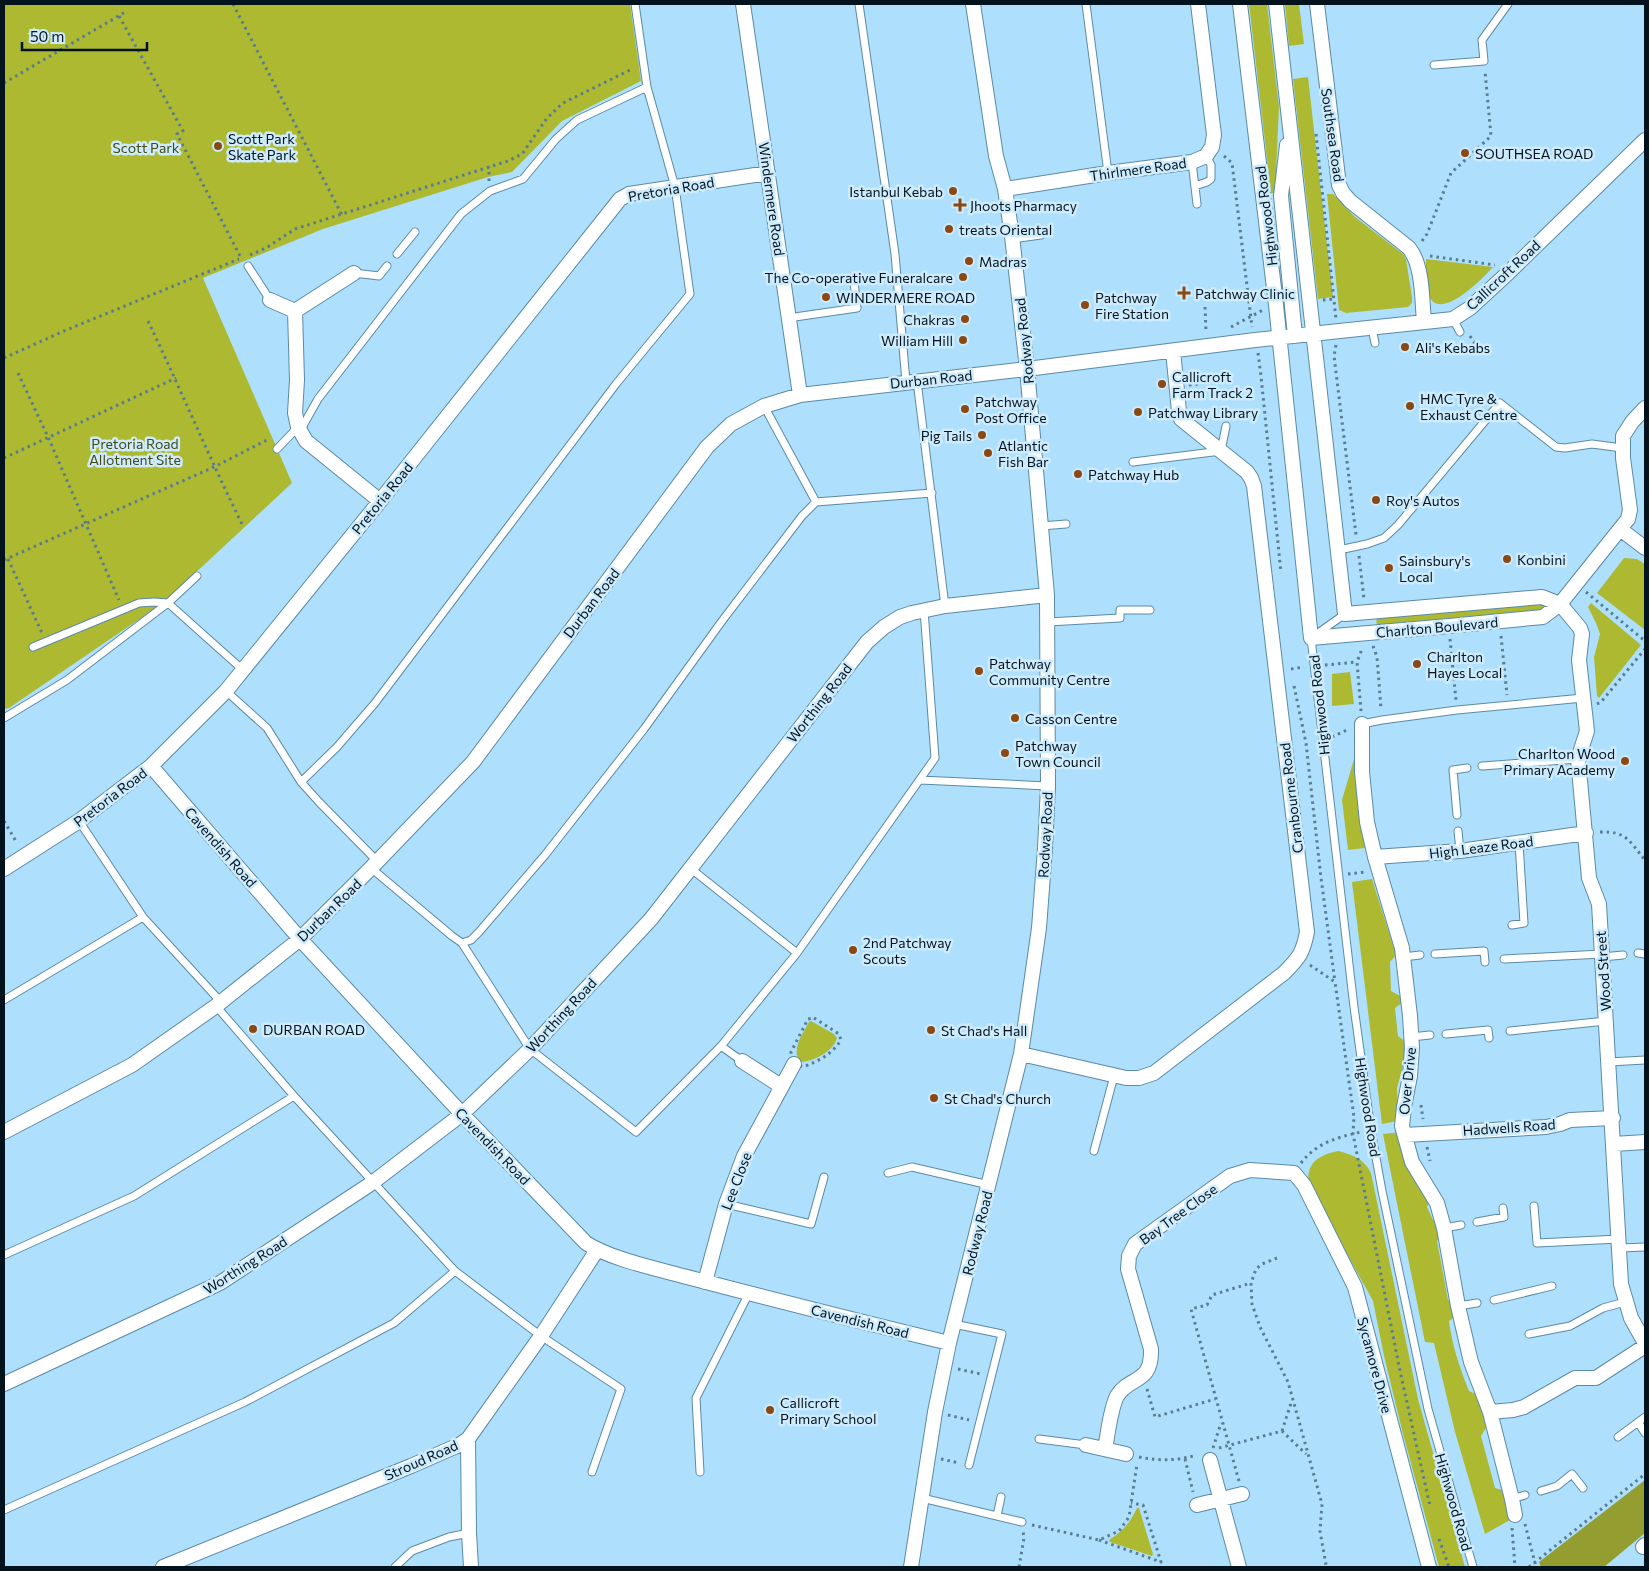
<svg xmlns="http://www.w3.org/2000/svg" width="1649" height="1571" viewBox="0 0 1649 1571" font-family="Commissioner,sans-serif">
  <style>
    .green { fill: #adb931 }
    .forest { fill: #939d30 }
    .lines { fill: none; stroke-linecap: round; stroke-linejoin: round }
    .service-casing { stroke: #5a8aa5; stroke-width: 9 }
    .minor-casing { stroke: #5a8aa5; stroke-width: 16 }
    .path { stroke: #5a7c90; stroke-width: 3; stroke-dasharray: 2.5 4; stroke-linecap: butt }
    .service { stroke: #fff; stroke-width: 7 }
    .minor { stroke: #fff; stroke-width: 14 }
    .poi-dot { fill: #8a4913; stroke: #cdebfd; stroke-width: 2 }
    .labels { text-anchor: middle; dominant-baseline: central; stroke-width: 5; stroke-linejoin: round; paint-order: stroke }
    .street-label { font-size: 14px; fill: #02131d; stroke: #cdebfd }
    .poi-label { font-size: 14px; fill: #02131d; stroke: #cdebfd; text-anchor: start }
    .park-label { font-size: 14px; fill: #444a11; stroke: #cdebfd }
  </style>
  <rect width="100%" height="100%" fill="#aee0fe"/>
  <path class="green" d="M4,4H630L641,81L562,121L512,172L488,177L323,229L203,278L292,483L163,603L9,708L4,709Z
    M1249,4H1267L1279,107L1275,193H1271Z
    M1285,4H1299L1304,44L1289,46Z
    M1308,77L1333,297L1318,299L1293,79Z
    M1333,194L1355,217L1403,254L1406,259L1412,297V303L1408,307L1346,313L1339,310L1327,194Z
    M1426,259L1493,267C1484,277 1443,320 1430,298C1426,291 1426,268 1426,259Z
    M1624,558L1637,559L1645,564V630L1597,593Z
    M1547,603V609L1377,625L1376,618Z
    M1591,603L1641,645L1599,698L1597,696L1594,657L1600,634L1596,623L1588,607Z
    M1350,672L1354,704L1332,706V674Z
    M1357,749L1358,801L1365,848L1348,850L1342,800Z
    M1372,879L1396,955L1390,962L1391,991L1402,997V1003L1395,1008L1398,1036L1406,1042L1407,1052L1397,1088L1398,1121L1382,1124L1352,882Z
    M811,1021L834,1034L837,1038C833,1052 813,1062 799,1062C792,1048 802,1035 809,1022Z
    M1401,1132L1430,1200L1427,1207L1433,1220L1439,1223L1441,1235L1437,1241L1448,1300L1454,1305L1457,1316L1449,1321C1452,1346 1460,1368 1469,1391L1478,1395L1486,1428L1481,1436L1495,1488L1502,1490L1510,1520L1485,1534L1455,1432L1434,1343L1425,1342L1383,1134Z
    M1338,1151C1352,1154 1365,1160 1371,1173L1418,1399L1465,1567H1439L1402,1430L1384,1356L1373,1301L1309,1185C1305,1163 1319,1155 1338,1151Z
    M1137,1508H1139L1153,1554L1152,1556L1110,1542L1109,1540C1123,1531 1130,1523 1137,1508Z"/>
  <path class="forest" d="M1645,1480V1533L1604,1567H1541L1539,1562Z"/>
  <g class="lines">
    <defs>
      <path id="service" d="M859,4L895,254L906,382
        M1086,4L1108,173
        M1434,65L1484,61L1482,40L1508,4
        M1192,162L1197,204
        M1195,186L1207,182L1211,179V165L1206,156
        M1012,239L1041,235
        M397,254L415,232
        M248,266L270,300
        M354,273L379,276L387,266
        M788,318L857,308L854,282
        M1453,319L1460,332
        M1372,328L1375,343
        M917,381L945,606
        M764,406L816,502
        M300,431L318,399L461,214L490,191L523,179L556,139L577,120L647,87
        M277,449L298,427
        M1133,462L1221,451L1226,426
        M1041,526L1066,524
        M1339,550L1367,544L1384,538L1398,525L1500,403L1556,447L1565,448L1592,444L1622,448
        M1345,614L1311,638L1354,1007L1371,1130L1382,1191L1428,1409L1473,1567
        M1048,622L1120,618V610H1150
        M33,647L139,603L154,602L168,603L243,670
        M226,691L267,728L301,782L319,802L378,862
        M4,718L67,680L168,603L197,576
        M1362,724L1382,720L1457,710L1583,698
        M1482,766L1578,759
        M920,780L1048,786
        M301,782L337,747L375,703L616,384L690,294L675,187L647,87L635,4
        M1457,815L1453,770L1467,768
        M79,821L143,917L221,1002
        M1458,831L1460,851
        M371,868L452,936L462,943L530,1049L636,1132L721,1046L797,953L690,868
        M1512,925L1524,923L1519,843
        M462,943L471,940L479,932L545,855L644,729L722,621L802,516L816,502L932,493
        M797,953L935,758L924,610
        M1638,953L1645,954
        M1435,954L1484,951L1485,962
        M1403,957L1420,955
        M1602,957L1623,955
        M1504,959L1602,954
        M4,1000L143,917
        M216,1006L294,1096L455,1271L541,1336L621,1389L592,1472
        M1510,1031L1606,1021
        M1446,1034L1488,1030L1489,1038
        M1411,1037L1430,1035
        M721,1046L742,1061
        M1609,1062L1645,1060
        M1094,1151L1114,1076
        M888,1173L912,1167L989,1185
        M726,1204L811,1224L824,1177
        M1534,1206L1537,1243L1619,1239
        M1477,1222L1504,1217L1503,1208
        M1444,1228L1461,1225
        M1620,1248L1645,1247
        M4,1255L134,1196L294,1096
        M1494,1300L1552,1286
        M1458,1306L1477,1303
        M954,1324L1002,1334L969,1465
        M1529,1334L1570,1326L1603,1308L1625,1302
        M1638,1422L1645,1433
        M1618,1437L1645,1417
        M1039,1439L1086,1445
        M700,1472L696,1398L749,1293
        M1541,1491L1557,1486L1572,1474L1583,1488
        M922,1498L1022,1522
        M1512,1499L1525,1495
        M4,1510L245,1402L394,1323L455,1271
        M997,1516L1001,1497
        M395,1567L412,1551L449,1537L469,1533"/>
      <path id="minor" d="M743,4L800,395
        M1240,4L1276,305L1311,638L1449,626L1543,617L1560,604L1628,519L1630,510L1623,458V436L1632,422L1645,408
        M1276,4L1345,614L1542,597L1560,604L1580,628L1582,634L1579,660L1587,731L1578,759L1589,878L1599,904L1621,1284L1631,1318L1645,1343
        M1317,4L1339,185L1343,193L1350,201L1409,248C1423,265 1422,300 1424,322
        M1287,145L1281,196L1295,336
        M1005,189L1108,173L1192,162L1206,156L1212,147L1214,135L1198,4
        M354,273L295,311L297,380L295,413L298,427L306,441L380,501
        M270,300L295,311
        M1620,529L1645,548
        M1362,724V772L1367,822L1375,857L1402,948L1410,1016L1412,1048L1410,1076L1404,1107L1402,1126L1412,1162L1437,1203L1444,1228L1458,1306L1471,1362L1490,1412L1512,1499L1515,1515
        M151,766L300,939L462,1114L586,1243C610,1259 658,1269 687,1277C774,1300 862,1322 949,1343
        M1375,857L1460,851L1586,833
        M4,869L79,821L151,766L226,691L380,501L620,199L629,194L768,173
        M1021,1054L1126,1078H1139L1154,1073L1284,973C1299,958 1303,953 1307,932L1254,486L1251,478L1247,472L1181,419L1179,411L1173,351
        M742,1061L781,1086
        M4,1132L132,1065L216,1006L300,939L371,868L473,762L707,447L731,424L764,406L800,395L1027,369L1255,340L1453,319L1470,308L1508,273L1645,140
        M1405,1135L1546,1127L1560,1124L1570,1120L1613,1118
        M1614,1144L1645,1142
        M705,1282L726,1204L744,1156L794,1064
        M4,1384L220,1283L372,1183L462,1114L530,1049L651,919L867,642L884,627L900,617L912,613L945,606L1047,595
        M1490,1412L1513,1410L1524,1407L1575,1378H1596L1645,1346
        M468,1439L469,1533L471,1567
        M1086,1445L1126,1454
        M1105,1449C1108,1434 1110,1410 1117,1396C1130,1375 1152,1385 1151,1349L1128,1269L1129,1256L1135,1244L1230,1176L1250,1170L1294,1173L1304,1185L1355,1287L1429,1567
        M1210,1460L1239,1567
        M1197,1505L1242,1494
        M1643,1547L1645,1545
        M163,1567L411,1466L459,1445L468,1439L541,1336L597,1250
        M911,1567L935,1412L949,1343L1021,1054L1039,928L1045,848L1048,786L1047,595L1027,369L1012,236L1005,189L996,156L973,4"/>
    </defs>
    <use href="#service" class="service-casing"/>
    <use href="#minor" class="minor-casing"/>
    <path class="path" d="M233,4L342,215
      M119,16L183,131L177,134L241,258
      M4,83L127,11
      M1316,134L1336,319
      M1224,156L1232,163L1252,327
      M489,181V167
      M1422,241L1427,234L1451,173L1491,136L1485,71
      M250,255L266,248L295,229L508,161L522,154L547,118L563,103L632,69
      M1430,256L1495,265
      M1323,300L1335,299
      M1205,307L1206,331
      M148,321C180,388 209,457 242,524
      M1231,327L1263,310
      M1470,336L1478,348
      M1336,345L1334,356L1356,535
      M1258,353L1261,376L1281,573
      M4,358L64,331L239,259
      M18,373L48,437L119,600
      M1189,385L1199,384
      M4,458L176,378
      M1359,556L1364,599
      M8,559L42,633
      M4,560L214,467L267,440
      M1586,592L1645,641
      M1501,636L1507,695
      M1450,639L1456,700
      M1373,646L1377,657L1381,709
      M1325,665L1357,662
      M1291,669L1304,667
      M1294,686L1306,743L1321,878L1335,982
      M1597,704L1601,702L1645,649
      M1361,711L1357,662L1362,649
      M1332,737L1347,730
      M4,821L17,843
      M1600,832C1627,831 1629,841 1645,860
      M1348,874L1365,872
      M1310,965L1335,982L1354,1117L1353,1134L1400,1371L1430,1506
      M814,1018L839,1034L841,1040C830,1056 820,1060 803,1067L794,1064L791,1058V1052L808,1019Z
      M1421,1105L1423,1119
      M1427,1147L1430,1161
      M1301,1163C1316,1143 1338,1137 1361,1132
      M1277,1258L1262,1264L1256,1269L1251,1283L1252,1304L1260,1327L1288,1382L1322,1504L1320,1531L1326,1565L1328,1567
      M958,1369L981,1374
      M1147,1389L1155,1417L1215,1399
      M948,1415L969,1420
      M1282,1431L1292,1400
      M1213,1448L1221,1423
      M1219,1448L1282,1431L1306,1454
      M1139,1457C1159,1461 1176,1461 1197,1455
      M941,1459L959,1463
      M1185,1459L1193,1492
      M1239,1481L1191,1309L1207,1305L1212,1295L1251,1283
      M1525,1524L1536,1567
      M1032,1525L1099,1540L1119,1531L1129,1517L1137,1464
      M1512,1528L1515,1567
      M1439,1539L1449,1567
      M1099,1540L1161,1562L1143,1505L1131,1503
      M1019,1567L1024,1538L1023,1531
      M1529,1567L1645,1474"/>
    <use href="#service" class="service"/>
    <use href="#minor" class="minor"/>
  </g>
  <g class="poi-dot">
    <circle cx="218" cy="146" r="5"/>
    <circle cx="1465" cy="153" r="5"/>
    <circle cx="953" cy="191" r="5"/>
    <path d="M957.5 197.5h5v5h5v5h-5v5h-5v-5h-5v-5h5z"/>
    <circle cx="949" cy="229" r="5"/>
    <circle cx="969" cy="261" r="5"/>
    <circle cx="963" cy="277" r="5"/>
    <path d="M1181.5 285.5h5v5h5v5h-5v5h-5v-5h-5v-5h5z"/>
    <circle cx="826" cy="297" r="5"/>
    <circle cx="1085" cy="305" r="5"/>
    <circle cx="965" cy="319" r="5"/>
    <circle cx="963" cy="340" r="5"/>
    <circle cx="1405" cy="347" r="5"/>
    <circle cx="1162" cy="384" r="5"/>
    <circle cx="1410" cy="406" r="5"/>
    <circle cx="965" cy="409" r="5"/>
    <circle cx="1138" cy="412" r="5"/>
    <circle cx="982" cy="435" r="5"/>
    <circle cx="988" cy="453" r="5"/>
    <circle cx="1078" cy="474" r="5"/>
    <circle cx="1376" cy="500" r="5"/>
    <circle cx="1507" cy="559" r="5"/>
    <circle cx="1389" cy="568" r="5"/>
    <circle cx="1417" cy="664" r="5"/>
    <circle cx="979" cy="671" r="5"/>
    <circle cx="1015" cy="718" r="5"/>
    <circle cx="1005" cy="753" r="5"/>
    <circle cx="1625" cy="761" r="5"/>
    <circle cx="853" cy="950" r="5"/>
    <circle cx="253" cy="1029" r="5"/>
    <circle cx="931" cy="1030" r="5"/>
    <circle cx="934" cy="1098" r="5"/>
    <circle cx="770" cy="1410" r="5"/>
  </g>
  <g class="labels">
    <g class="street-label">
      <text transform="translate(1333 135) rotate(82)">Southsea Road</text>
      <text transform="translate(1138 169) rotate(-8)">Thirlmere Road</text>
      <text transform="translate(671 189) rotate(-10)">Pretoria Road</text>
      <text transform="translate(772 199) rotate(82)">Windermere Road</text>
      <text transform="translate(1266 216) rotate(-97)">Highwood Road</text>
      <text transform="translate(1503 275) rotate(-43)">Callicroft Road</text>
      <text transform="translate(1024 341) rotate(-96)">Rodway Road</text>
      <text transform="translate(931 379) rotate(-6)">Durban Road</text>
      <text transform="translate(382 498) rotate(-51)">Pretoria Road</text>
      <text transform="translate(591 603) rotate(-53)">Durban Road</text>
      <text transform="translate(1437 627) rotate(-5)">Charlton Boulevard</text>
      <text transform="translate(819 703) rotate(-52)">Worthing Road</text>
      <text transform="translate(1319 705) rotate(-96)">Highwood Road</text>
      <text transform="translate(110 797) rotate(-37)">Pretoria Road</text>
      <text transform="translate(1291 798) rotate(-97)">Cranbourne Road</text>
      <text transform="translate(1045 835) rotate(-87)">Rodway Road</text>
      <text transform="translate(221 847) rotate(49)">Cavendish Road</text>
      <text transform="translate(1481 847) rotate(-7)">High Leaze Road</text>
      <text transform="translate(329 910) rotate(-44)">Durban Road</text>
      <text transform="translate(1603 971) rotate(-94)">Wood Street</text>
      <text transform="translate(561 1015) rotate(-47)">Worthing Road</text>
      <text transform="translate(1407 1081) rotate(-84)">Over Drive</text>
      <text transform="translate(1368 1107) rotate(81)">Highwood Road</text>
      <text transform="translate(1509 1127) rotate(-4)">Hadwells Road</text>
      <text transform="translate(493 1146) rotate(46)">Cavendish Road</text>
      <text transform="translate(736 1181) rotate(-69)">Lee Close</text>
      <text transform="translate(1178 1214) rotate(-36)">Bay Tree Close</text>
      <text transform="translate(977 1233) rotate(-76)">Rodway Road</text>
      <text transform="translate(245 1265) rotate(-32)">Worthing Road</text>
      <text transform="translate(860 1321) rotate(14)">Cavendish Road</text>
      <text transform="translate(1375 1365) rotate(75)">Sycamore Drive</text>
      <text transform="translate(421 1460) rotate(-24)">Stroud Road</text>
      <text transform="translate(1454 1502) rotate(74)">Highwood Road</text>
    </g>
    <g class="poi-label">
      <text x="228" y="138">Scott Park<tspan x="228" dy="16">Skate Park</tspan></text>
      <text x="1475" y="153">SOUTHSEA ROAD</text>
      <text x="943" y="191" text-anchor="end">Istanbul Kebab</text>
      <text x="970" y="205">Jhoots Pharmacy</text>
      <text x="959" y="229">treats Oriental</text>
      <text x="979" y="261">Madras</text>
      <text x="953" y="277" text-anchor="end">The Co-operative Funeralcare</text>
      <text x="1195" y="293">Patchway Clinic</text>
      <text x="836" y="297">WINDERMERE ROAD</text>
      <text x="1095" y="297">Patchway<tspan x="1095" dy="16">Fire Station</tspan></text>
      <text x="955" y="319" text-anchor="end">Chakras</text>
      <text x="953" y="340" text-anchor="end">William Hill</text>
      <text x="1415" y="347">Ali's Kebabs</text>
      <text x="1172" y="376">Callicroft<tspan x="1172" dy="16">Farm Track 2</tspan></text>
      <text x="1420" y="398">HMC Tyre &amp;<tspan x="1420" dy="16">Exhaust Centre</tspan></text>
      <text x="975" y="401">Patchway<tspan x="975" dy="16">Post Office</tspan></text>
      <text x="1148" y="412">Patchway Library</text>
      <text x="972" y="435" text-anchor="end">Pig Tails</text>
      <text x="998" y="445">Atlantic<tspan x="998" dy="16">Fish Bar</tspan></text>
      <text x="1088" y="474">Patchway Hub</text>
      <text x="1386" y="500">Roy's Autos</text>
      <text x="1517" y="559">Konbini</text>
      <text x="1399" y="560">Sainsbury's<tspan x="1399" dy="16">Local</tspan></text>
      <text x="1427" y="656">Charlton<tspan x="1427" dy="16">Hayes Local</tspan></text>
      <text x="989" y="663">Patchway<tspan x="989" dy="16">Community Centre</tspan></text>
      <text x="1025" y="718">Casson Centre</text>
      <text x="1015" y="745">Patchway<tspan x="1015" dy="16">Town Council</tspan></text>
      <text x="1615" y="753" text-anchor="end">Charlton Wood<tspan x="1615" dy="16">Primary Academy</tspan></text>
      <text x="863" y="942">2nd Patchway<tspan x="863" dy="16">Scouts</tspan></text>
      <text x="263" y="1029">DURBAN ROAD</text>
      <text x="941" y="1030">St Chad's Hall</text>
      <text x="944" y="1098">St Chad's Church</text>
      <text x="780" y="1402">Callicroft<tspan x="780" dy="16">Primary School</tspan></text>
    </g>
    <g class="park-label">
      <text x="146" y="147">Scott Park</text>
      <text x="135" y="443">Pretoria Road<tspan x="135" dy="16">Allotment Site</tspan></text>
    </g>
  </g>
  <rect width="1649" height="1571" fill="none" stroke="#02131d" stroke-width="10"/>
  <path d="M22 42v8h125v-8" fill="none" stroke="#02131d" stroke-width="2.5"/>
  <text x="30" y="42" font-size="15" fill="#02131d" stroke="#cdebfd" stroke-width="4" paint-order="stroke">50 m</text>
</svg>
